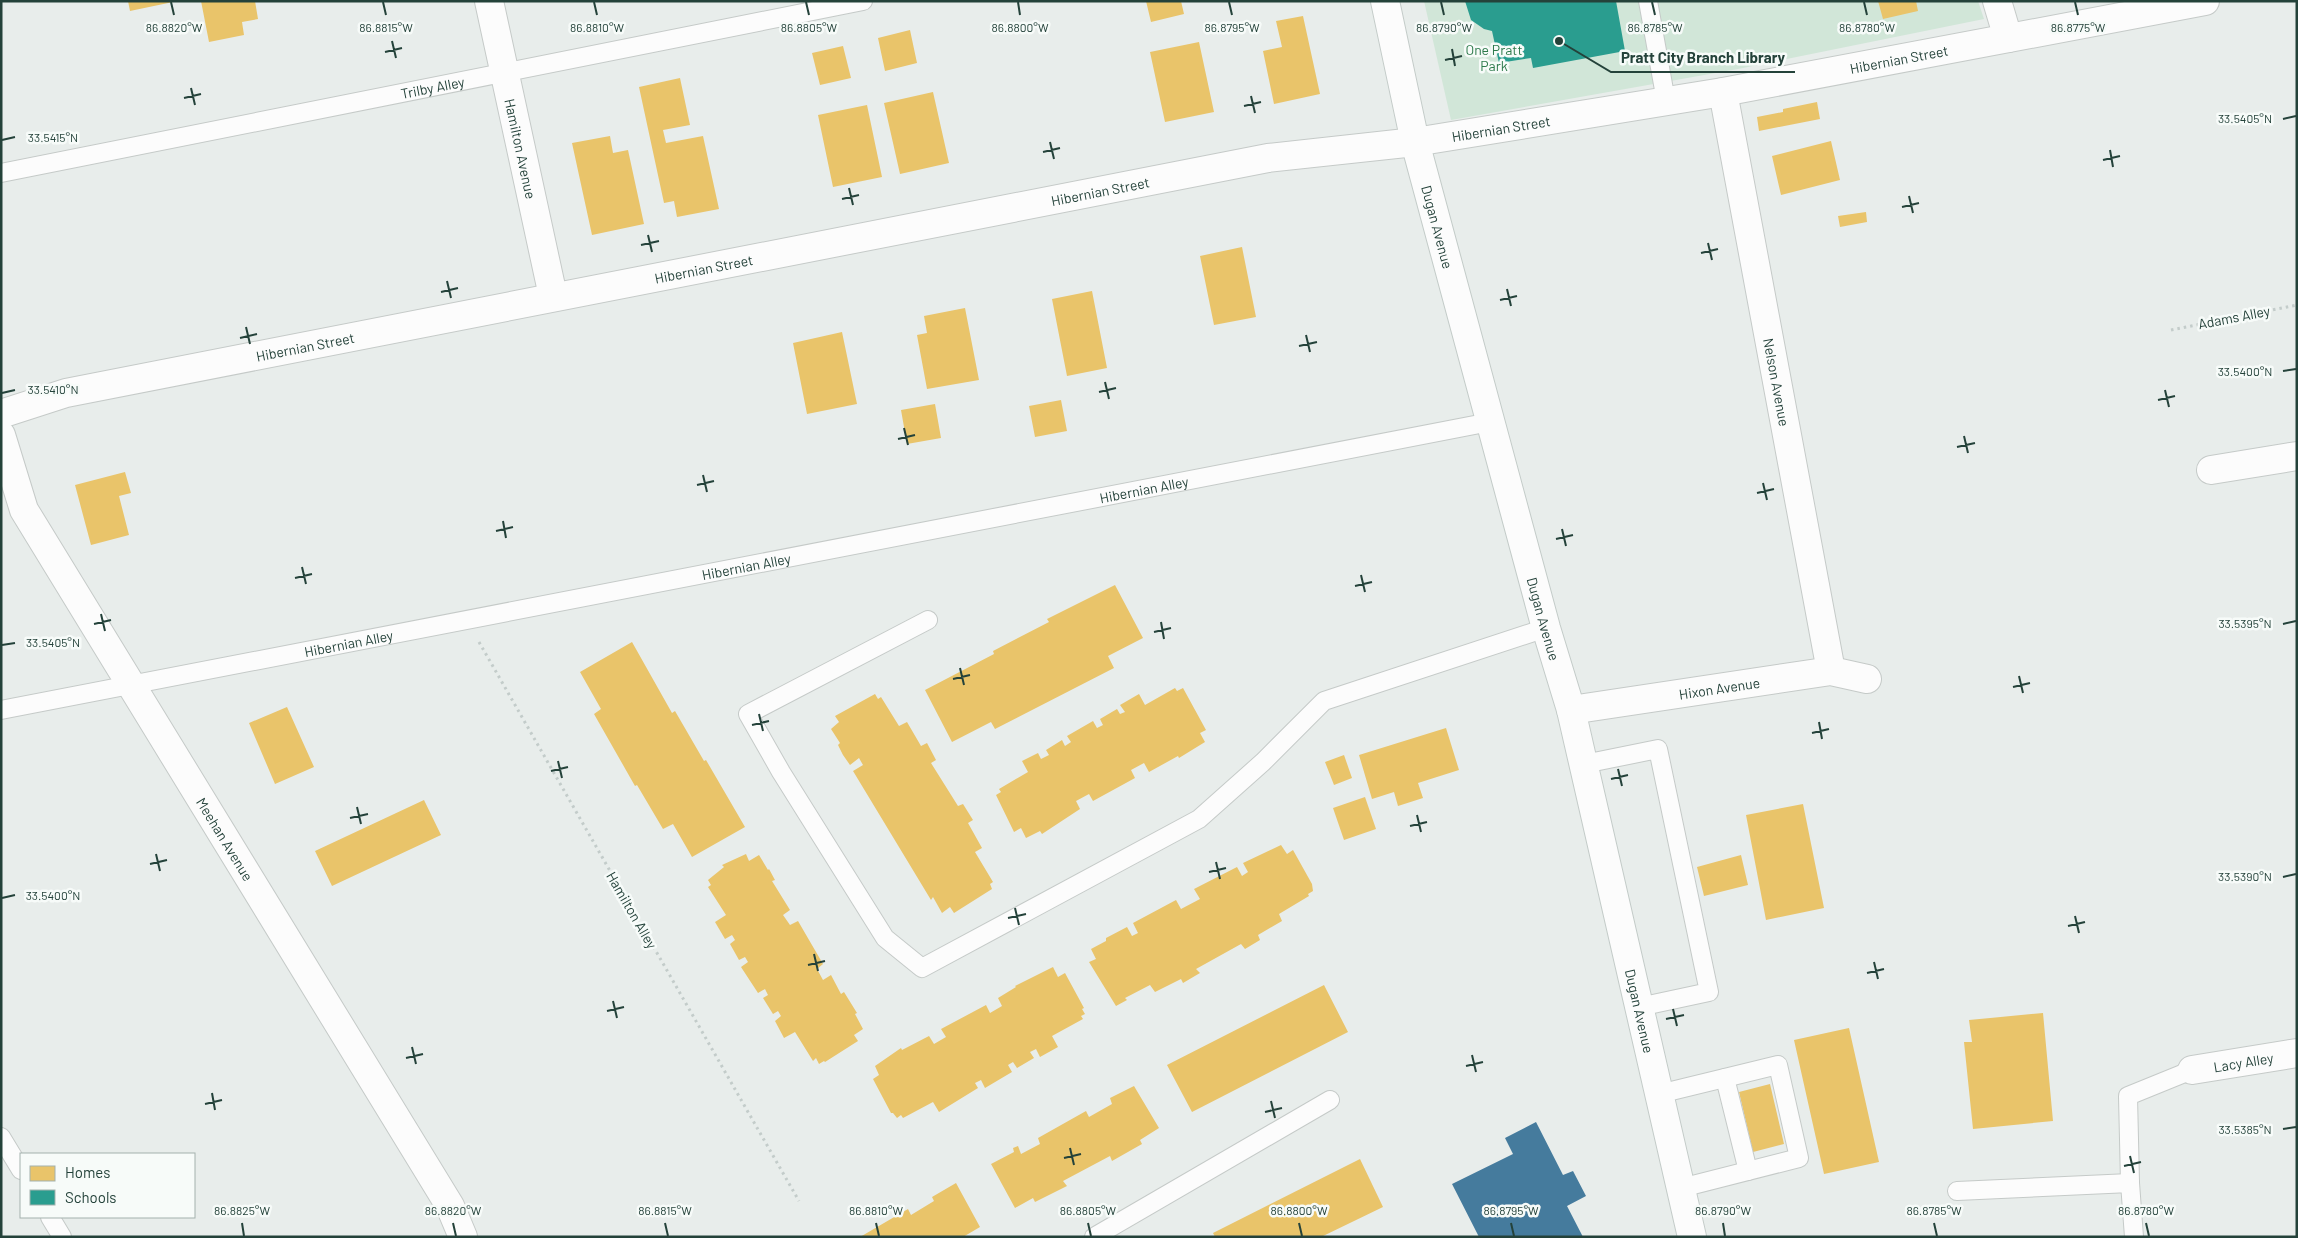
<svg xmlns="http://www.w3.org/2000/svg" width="2298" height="1238" viewBox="0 0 2298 1238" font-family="Barlow,sans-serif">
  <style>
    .green { fill: #d1e6d8 }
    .homes { fill: #e9c46a }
    .schools { fill: #2a9d8f }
    .public { fill: #457b9d }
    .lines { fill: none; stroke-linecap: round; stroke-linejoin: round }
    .service-casing { stroke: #c5cac8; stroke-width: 20 }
    .minor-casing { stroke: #c5cac8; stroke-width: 30 }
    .secondary-casing { stroke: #c3cbc8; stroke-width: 30 }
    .path { stroke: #c3ccca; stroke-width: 3; stroke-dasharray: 2.5 4; stroke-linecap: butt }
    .service { stroke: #fcfcfc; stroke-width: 18 }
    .minor { stroke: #fcfcfc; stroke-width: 28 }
    .secondary { stroke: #fcfcfc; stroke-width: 28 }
    .ticks { fill: none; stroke: #24423a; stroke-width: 2 }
    .labels { text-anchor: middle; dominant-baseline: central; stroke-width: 5; stroke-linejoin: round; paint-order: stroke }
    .park-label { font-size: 14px; fill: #2d7a4b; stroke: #f7fbf9 }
    .street-label { font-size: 14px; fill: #24423a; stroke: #f7fbf9 }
    .ticks-label { font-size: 12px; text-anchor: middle; fill: #24423a; stroke: #f7fbf9; stroke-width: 5; stroke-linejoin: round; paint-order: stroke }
    .leader { fill: none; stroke: #24423a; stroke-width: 2 }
    .callout-dot { fill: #24423a; stroke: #f7fbf9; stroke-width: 2 }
    .callout-label { font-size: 15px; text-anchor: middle; font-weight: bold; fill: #24423a; stroke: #f7fbf9; stroke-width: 5; stroke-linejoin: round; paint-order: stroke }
  </style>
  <rect width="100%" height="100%" fill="#e8edeb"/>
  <path class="green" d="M1424,1H1978L1984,19L1738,69L1451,120Z"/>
  <path class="homes" d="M128,1H173V2L130,11Z
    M201,1H255L258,19L242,22L244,35L209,42Z
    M1146,1H1181L1184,14L1151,22Z
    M1878,1H1916L1918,11L1883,19Z
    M1303,16L1320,94L1274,104L1263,51L1282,47L1276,21Z
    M910,30L917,63L885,71L878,38Z
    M1199,42L1214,112L1165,122L1150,52Z
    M843,46L851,78L820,85L812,53Z
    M680,78L690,125L663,130L666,143L703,136L719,209L677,217L674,201L664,203L639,87Z
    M933,92L949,163L900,174L884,103Z
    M1817,102L1820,119L1759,131L1757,117L1783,112V109Z
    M867,105L882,177L833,187L818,115Z
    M610,136L613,153L628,150L644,224L592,235L572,143Z
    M1831,141L1840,180L1781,195L1772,156Z
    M1866,212L1867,222L1840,227L1838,216Z
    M1242,247L1256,317L1214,325L1200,256Z
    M1092,291L1107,368L1067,376L1052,299Z
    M965,308L979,380L927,389L917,335L927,333L924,316Z
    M842,332L857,404L807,414L793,343Z
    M1061,400L1067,431L1035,437L1029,406Z
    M935,404L941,438L907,444L901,410Z
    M125,472L131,493L119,496L129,535L91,545L75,485Z
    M1115,585L1143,638L1108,656L1114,668L995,729L991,722L952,742L925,690L994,654L993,651L1049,622L1047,619Z
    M632,642L672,713L675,711L704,761L706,760L745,827L692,857L673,824L663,829L637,785L635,786L594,714L601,709L580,672Z
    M1175,688L1177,691L1183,688L1206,730L1200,733L1205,742L1179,758L1178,756L1149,772L1144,763L1131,770L1135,778L1093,801L1089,794L1076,801L1080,809L1042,834L1040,831L1026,838L1021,828L1014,832L996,795L1001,792L999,789L1028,772L1022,761L1038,753L1041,759L1049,755L1046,750L1062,740L1065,746L1071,742L1067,736L1093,721L1097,728L1103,725L1100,719L1117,709L1120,714L1125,712L1120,705L1139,694L1145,705Z
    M875,694L878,699L881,697L899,726L907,722L921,746L927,743L936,760L931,763L958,806L963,804L973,820L968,823L982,848L975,852L993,882L990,884L992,889L954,913L950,907L942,913L933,897L931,900L853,771L863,765L859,758L850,765L843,755L838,745L840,743L831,729L839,722L835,716Z
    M287,707L314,767L275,784L249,723Z
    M1446,728L1459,770L1418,783L1423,798L1398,806L1394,792L1372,799L1359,755Z
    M1344,755L1352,778L1334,785L1325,762Z
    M1365,797L1376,829L1344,840L1333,808Z
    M424,800L441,835L332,886L315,851Z
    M1803,804L1824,908L1766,920L1746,815Z
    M1281,845L1287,854L1293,850L1312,884L1313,891L1308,894L1309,896L1279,914L1282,921L1258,935L1260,940L1245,949L1241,944L1196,969L1200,973L1183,983L1181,979L1155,992L1150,985L1125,998L1127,1000L1116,1006L1089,962L1096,959L1091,949L1106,941V938L1127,927L1132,936L1138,933L1133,923L1176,900L1181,909L1200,899L1194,889L1237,867L1242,876L1248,872L1243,863Z
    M746,854L749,861L759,855L768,870L769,869L775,880L772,881L790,910L783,915L790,925L798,921L823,964L817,969L823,980L831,975L841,994L844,992L857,1013L855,1014L863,1029L854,1035L858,1041L825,1062L824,1061L819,1064L816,1058L813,1061L795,1032L784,1038L775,1021L781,1016L778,1011L773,1014L763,998L768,995L765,989L758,993L741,967L748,962L745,957L739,960L730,944L735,940L732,935L725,939L715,922L726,915L708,887L711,885L708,880L724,867L722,865Z
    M1741,855L1748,885L1704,896L1697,867Z
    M1053,967L1058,977L1065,973L1084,1008L1082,1009L1085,1014L1081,1016L1083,1019L1052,1036L1058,1047L1040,1057L1036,1049L1030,1052L1034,1058L1017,1068L1013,1062L1008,1065L1012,1072L985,1088L981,1080L975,1083L978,1088L939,1112L933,1102L903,1118L901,1115L897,1118L893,1113H891L873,1079L879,1075L875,1066L901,1048L902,1050L929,1036L934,1044L946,1037L941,1029L986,1005L990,1013L1002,1006L998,998L1016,987L1015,986Z
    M1324,985L1348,1032L1192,1112L1167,1065Z
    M2043,1013L2053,1121L1973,1129L1964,1042H1972L1969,1020Z
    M1849,1028L1879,1162L1824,1174L1794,1040Z
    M1770,1084L1784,1144L1753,1152L1739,1092Z
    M1134,1086L1159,1128L1140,1140L1142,1144L1112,1161L1110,1156L1063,1181L1067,1186L1035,1202L1033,1198L1015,1208L991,1164L1014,1152L1013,1148L1018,1146L1021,1154L1040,1144L1038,1138L1086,1111L1089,1117L1112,1104L1110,1098Z
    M1360,1159L1383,1207L1321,1237H1215L1213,1233Z
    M956,1183L980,1227L963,1237H860L908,1209L911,1215L934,1201L932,1197Z"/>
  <path class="schools" d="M1465,1H1616L1625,51L1533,68L1531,58L1499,63L1492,31L1484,29L1471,20Z"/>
  <path class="public" d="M1536,1122L1563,1175L1573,1171L1586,1196L1567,1206L1583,1237H1479L1452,1184L1513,1154L1505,1138Z"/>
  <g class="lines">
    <defs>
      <g id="service">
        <path d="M1648,1L1666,101"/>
        <path id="s1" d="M1,173L863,1"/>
        <path d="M928,620L748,714L781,772L885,938L922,968L1199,819L1263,762L1324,701L1546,628"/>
        <path id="s2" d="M1,710L1490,422"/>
        <path d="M1584,764L1658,749L1709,992L1639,1007"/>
        <path d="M1725,1078L1748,1171"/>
        <path d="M1659,1094L1778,1065L1799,1158L1681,1188"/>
        <path d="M1,1137L21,1170"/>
        <path d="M2130,1183L2128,1096L2192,1070"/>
        <path d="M1957,1191L2130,1183L2134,1237"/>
        <path d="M50,1217L62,1237"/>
        <path d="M1094,1237L1330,1100"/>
      </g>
      <g id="minor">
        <path id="s3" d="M489,1L553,296"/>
        <path d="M1997,1L2008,38"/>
        <path id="s4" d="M1723,92L1831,671"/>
        <path id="s5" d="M1,414L66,393L1268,158L1415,142L1723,92L2205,1"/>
        <path id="s6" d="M1,435L24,510L450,1206L463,1237"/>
        <path d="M2211,470L2297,456"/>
        <path id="s7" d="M1571,710L1831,671L1867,679"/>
        <path id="s8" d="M2192,1070L2297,1053"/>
      </g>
      <g id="secondary">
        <path id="s9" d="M1385,1L1415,142L1546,628L1571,710L1692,1237"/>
      </g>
    </defs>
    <use href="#service" class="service-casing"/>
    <use href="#minor" class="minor-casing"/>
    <use href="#secondary" class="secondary-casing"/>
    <path class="path" d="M2171,330L2297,305
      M479,642L799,1201"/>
    <use href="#service" class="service"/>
    <use href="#minor" class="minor"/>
    <use href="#secondary" class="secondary"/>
  </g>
  <path class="ticks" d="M171,2L174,15M383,2L386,15M594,2L597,15M806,2L809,15M1018,2L1020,15M1229,2L1232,15M1441,2L1444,15M1652,2L1655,15M1864,2L1867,15M2075,2L2078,15M392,41L396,58M1452,49L1455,66M385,52L402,48M1445,60L1462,56M191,88L195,105M1251,96L1255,113M184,98L201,94M1244,106L1261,102M2283,119L2296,116M2,140L15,137M1050,142L1054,159M2110,150L2113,167M1043,152L1060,148M2103,160L2120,156M849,188L853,205M1909,196L1913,213M842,199L859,195M1902,207L1919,203M648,235L652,252M1708,243L1712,260M641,245L659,241M1701,253L1718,249M447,281L451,298M1507,289L1511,306M441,292L458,288M1500,300L1517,296M246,327L250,344M1306,335L1310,352M240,338L257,334M1299,346L1317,342M2283,371L2296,369M1105,382L1109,399M2165,390L2169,407M1099,392L1116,388M2,393L15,390M2158,400L2175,396M904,428L908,445M1964,436L1968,453M898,439L915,435M1957,447L1975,443M703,475L707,492M1763,483L1767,500M697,485L714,481M1757,493L1774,489M503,521L506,538M1562,529L1566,546M496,531L513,527M1556,539L1573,535M302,567L306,584M1361,575L1365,592M295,578L312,574M1355,586L1372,582M101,614L105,631M1161,622L1164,639M94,624L111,620M2283,624L2296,621M1154,632L1171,628M2,645L15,643M960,668L964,685M2019,676L2023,693M953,679L970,675M2013,687L2030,683M759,714L763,731M1819,722L1822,739M752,725L769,721M1812,733L1829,729M558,761L562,778M1618,769L1622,786M551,771L568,767M1611,779L1628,775M357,807L361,824M1417,815L1421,832M350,818L368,814M1410,826L1427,822M156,854L160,871M1216,862L1220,879M150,864L167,860M1209,872L1226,868M2283,877L2296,874M2,898L15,895M1015,908L1019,925M2075,916L2079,933M1008,918L1026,914M2068,926L2085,922M814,954L818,971M1874,962L1878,979M808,965L825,961M1867,973L1884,969M613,1001L617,1018M1673,1009L1677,1026M607,1011L624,1007M1666,1019L1684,1015M412,1047L416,1064M1472,1055L1476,1072M406,1058L423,1054M1466,1066L1483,1062M212,1093L215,1110M1271,1101L1275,1118M205,1104L222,1100M1265,1112L1282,1108M2283,1129L2296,1127M1070,1148L1074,1165M2130,1156L2134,1173M1064,1158L1081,1154M2124,1166L2141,1162M242,1223L244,1236M453,1223L456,1236M665,1223L668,1236M876,1223L879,1236M1088,1223L1091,1236M1299,1223L1302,1236M1511,1223L1514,1236M1723,1223L1725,1236M1934,1223L1937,1236M2146,1223L2149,1236"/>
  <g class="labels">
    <g class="park-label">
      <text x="1494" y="49">One Pratt<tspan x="1494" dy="16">Park</tspan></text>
    </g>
    <g class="street-label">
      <text stroke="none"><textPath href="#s5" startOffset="1932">Hibernian Street</textPath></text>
      <text stroke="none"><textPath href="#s1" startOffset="440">Trilby Alley</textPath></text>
      <text stroke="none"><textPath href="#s5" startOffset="1528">Hibernian Street</textPath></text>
      <text stroke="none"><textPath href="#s3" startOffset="151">Hamilton Avenue</textPath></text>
      <text stroke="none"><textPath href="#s5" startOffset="1122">Hibernian Street</textPath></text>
      <text stroke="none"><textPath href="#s9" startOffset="232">Dugan Avenue</textPath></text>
      <text stroke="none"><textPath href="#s5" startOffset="718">Hibernian Street</textPath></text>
      <text transform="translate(2234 317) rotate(-11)">Adams Alley</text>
      <text stroke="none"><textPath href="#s5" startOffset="312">Hibernian Street</textPath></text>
      <text stroke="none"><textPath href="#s4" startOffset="295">Nelson Avenue</textPath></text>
      <text stroke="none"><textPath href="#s2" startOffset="1164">Hibernian Alley</textPath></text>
      <text stroke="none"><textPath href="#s2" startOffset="759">Hibernian Alley</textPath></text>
      <text stroke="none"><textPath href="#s9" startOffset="638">Dugan Avenue</textPath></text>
      <text stroke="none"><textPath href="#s2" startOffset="354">Hibernian Alley</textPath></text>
      <text stroke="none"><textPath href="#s7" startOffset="150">Hixon Avenue</textPath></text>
      <text stroke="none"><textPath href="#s6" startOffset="464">Meehan Avenue</textPath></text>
      <text transform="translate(632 910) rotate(60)">Hamilton Alley</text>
      <text stroke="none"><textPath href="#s9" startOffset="1042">Dugan Avenue</textPath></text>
      <text stroke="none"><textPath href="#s8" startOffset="52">Lacy Alley</textPath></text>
    </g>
  </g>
  <g class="ticks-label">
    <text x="174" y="32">86.8820°W</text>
    <text x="386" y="32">86.8815°W</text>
    <text x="597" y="32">86.8810°W</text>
    <text x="809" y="32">86.8805°W</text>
    <text x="1020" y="32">86.8800°W</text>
    <text x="1232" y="32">86.8795°W</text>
    <text x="1444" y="32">86.8790°W</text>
    <text x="1655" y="32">86.8785°W</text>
    <text x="1867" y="32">86.8780°W</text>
    <text x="2078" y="32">86.8775°W</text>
    <text x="2245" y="123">33.5405°N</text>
    <text x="53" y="142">33.5415°N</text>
    <text x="2245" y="376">33.5400°N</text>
    <text x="53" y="394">33.5410°N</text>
    <text x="2245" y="628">33.5395°N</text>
    <text x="53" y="647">33.5405°N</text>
    <text x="2245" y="881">33.5390°N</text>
    <text x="53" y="900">33.5400°N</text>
    <text x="2245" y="1134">33.5385°N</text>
    <text x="242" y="1215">86.8825°W</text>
    <text x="453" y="1215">86.8820°W</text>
    <text x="665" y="1215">86.8815°W</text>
    <text x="876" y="1215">86.8810°W</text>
    <text x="1088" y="1215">86.8805°W</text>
    <text x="1299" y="1215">86.8800°W</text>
    <text x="1511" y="1215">86.8795°W</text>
    <text x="1723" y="1215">86.8790°W</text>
    <text x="1934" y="1215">86.8785°W</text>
    <text x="2146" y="1215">86.8780°W</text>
  </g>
  <path class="leader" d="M1559 41L1611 72H1795"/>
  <circle class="callout-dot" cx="1559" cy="41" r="5"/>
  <g class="callout-label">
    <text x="1703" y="63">Pratt City Branch Library</text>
  </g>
  <rect width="2298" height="1238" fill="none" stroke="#24423a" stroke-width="5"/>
  <rect x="20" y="1153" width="175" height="65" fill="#f7fbf9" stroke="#a3b1ad"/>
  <rect x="30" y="1166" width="25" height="15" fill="#e9c46a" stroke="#a3b1ad"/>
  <text x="65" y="1178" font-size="15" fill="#24423a">Homes</text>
  <rect x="30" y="1190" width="25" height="15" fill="#2a9d8f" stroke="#a3b1ad"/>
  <text x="65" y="1203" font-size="15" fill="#24423a">Schools</text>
</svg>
